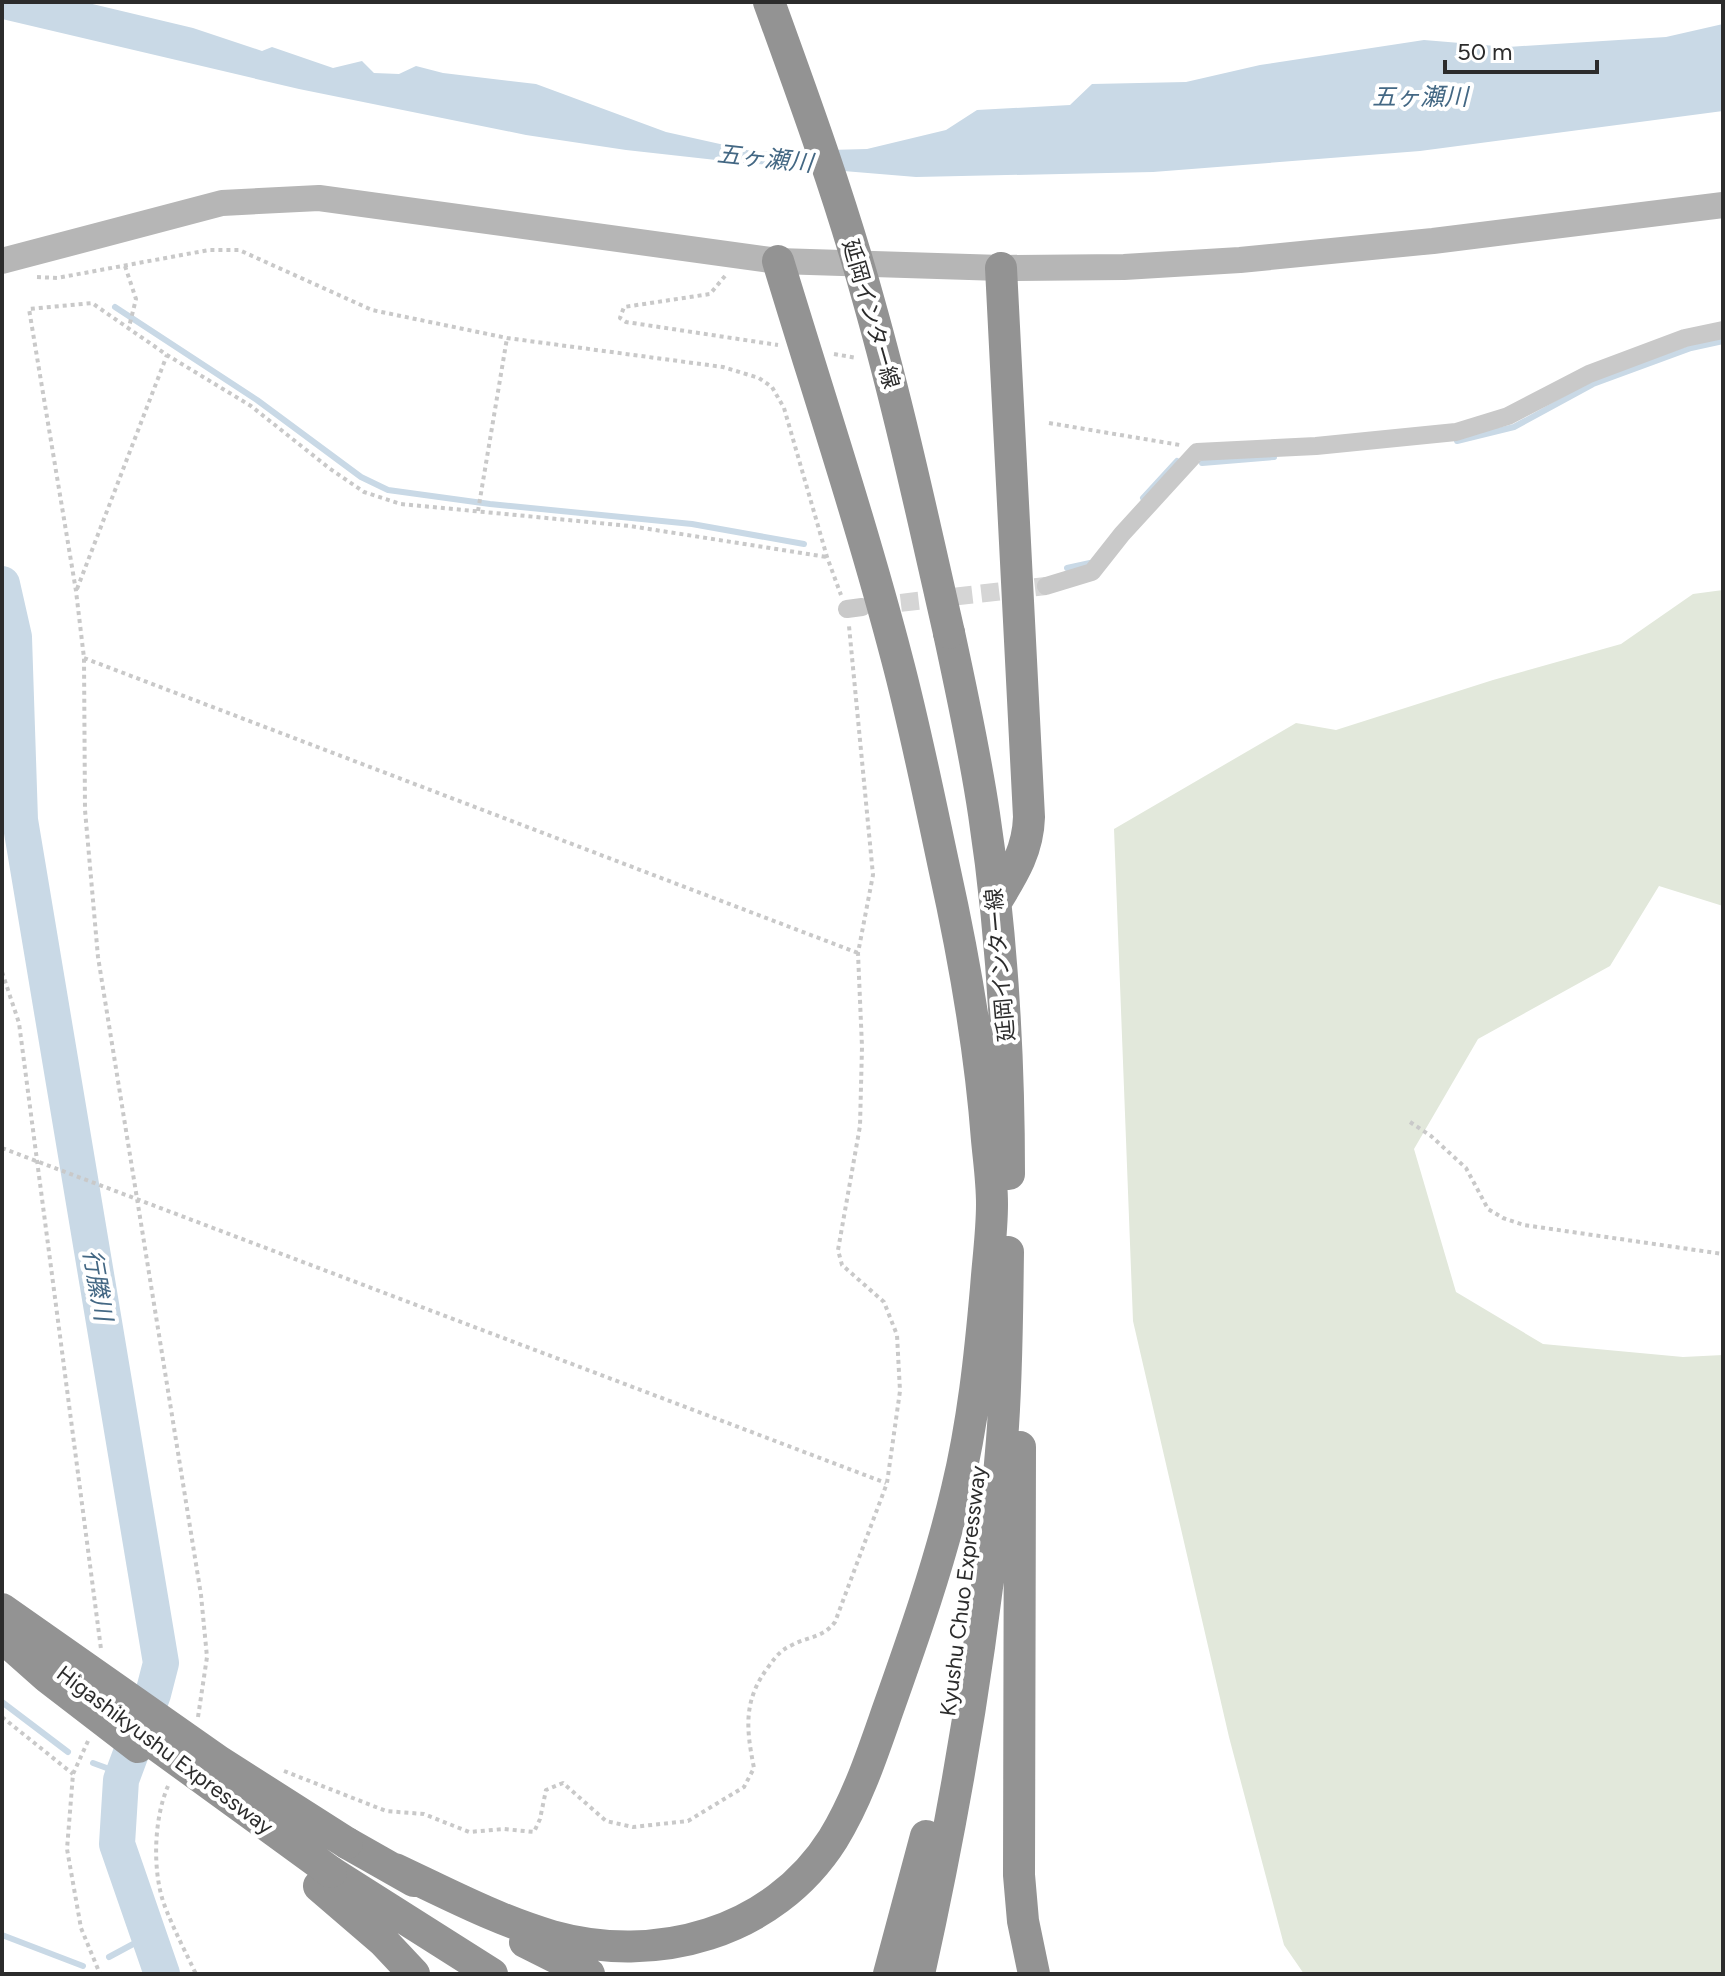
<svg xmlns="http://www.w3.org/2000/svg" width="1725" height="1976" viewBox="0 0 1725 1976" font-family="Figtree,'Noto Sans JP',sans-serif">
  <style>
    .green { fill: #e2e8db }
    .water { fill: #c9d9e6 }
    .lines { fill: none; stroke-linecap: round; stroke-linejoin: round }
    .stream { stroke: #c9d9e6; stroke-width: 6 }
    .river { stroke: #c9d9e6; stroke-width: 36 }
    .street-tunnel { stroke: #d5d5d5; stroke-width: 18; stroke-dasharray: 18 9; stroke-linecap: butt }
    .path { stroke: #c9c9c9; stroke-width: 4; stroke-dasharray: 4 4; stroke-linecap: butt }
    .street { stroke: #c9c9c9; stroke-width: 18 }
    .secondary { stroke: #b6b6b6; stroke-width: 26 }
    .highway { stroke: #939393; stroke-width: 32 }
    .highway-bridge { stroke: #939393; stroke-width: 32 }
    .labels { text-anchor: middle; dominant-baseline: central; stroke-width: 8; stroke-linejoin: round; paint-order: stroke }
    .street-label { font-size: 22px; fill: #2c2c2c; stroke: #fff }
    .water-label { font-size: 24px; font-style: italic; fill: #446884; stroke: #fff }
  </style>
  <rect width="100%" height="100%" fill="#fff"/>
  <path class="green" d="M1723,590V906L1659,886L1610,966L1478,1039L1414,1149L1456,1292L1543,1344L1683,1357L1723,1355V1974H1304L1284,1945L1229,1737L1133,1321L1114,829L1296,723L1336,730L1493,680L1621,644L1693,594Z"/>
  <path class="water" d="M2,2H84L193,28L262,51L272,47L333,68L362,61L374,73L399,74L416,66L443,73L536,84L666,132L756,152L867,149L946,130L977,110L1070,105L1092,84L1186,82L1260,65L1424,40L1508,47L1666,37L1723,24V111L1420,151L1153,172L916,177L734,162L626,150L526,135L299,89L2,19Z"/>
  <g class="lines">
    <path class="stream" d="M115,307L257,400L361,477L388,490L490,504L692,524L804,544
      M1457,441L1514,427L1593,384L1691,348L1723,341
      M1202,463L1274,457
      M1143,498L1177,461
      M1067,568L1090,563
      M2,1702L68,1752
      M93,1763L123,1774
      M2,1935L83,1966
      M109,1957L148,1936"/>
    <path class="river" d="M2,584L14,637L20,820L161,1663L153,1694L121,1780L117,1844L162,1974"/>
    <path class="street-tunnel" d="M874,606L1046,586"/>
    <path class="path" d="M125,266L136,299L129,327
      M725,276L710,294L624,307L620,318L626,322L778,345
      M37,277L57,278L209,250H239L372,310L507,338L723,367L759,378L772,387L784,408L827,557L841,595
      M834,354L857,358
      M1049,423L1180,445
      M478,511L507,338
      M77,589L167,355
      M84,658L858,953
      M2,972L19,1023L101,1649
      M1410,1122L1431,1136L1466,1168L1488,1209L1503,1218L1524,1225L1723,1254
      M2,1148L886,1483
      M2,1717L73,1774
      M198,1717L207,1657L201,1595L98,957L85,810L84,658L76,591L29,309L92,303L167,355L251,406L329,468L364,492L401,504L630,526L827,557
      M88,1741L73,1774L67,1849L81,1928L100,1974
      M284,1771L386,1811L424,1814L469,1832L504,1829L534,1832L540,1819L546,1790L563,1783L606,1821L633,1827L688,1821L744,1787L754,1768C746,1728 743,1700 769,1666C776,1656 781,1650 792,1645C809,1636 823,1638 835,1622L887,1483L900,1391L897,1335L884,1302L842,1265L838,1250L860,1126L862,1047L858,953L873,875L849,626
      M168,1786C154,1818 152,1870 164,1904C173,1928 185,1951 196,1974"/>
    <path class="street" d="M1046,586L1092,572L1122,534L1197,452L1316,446L1456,432L1508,416L1589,374L1685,338L1723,330
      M847,609L862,607"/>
    <path class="secondary" d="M2,261L222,203L319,198L778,261L1001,268L1124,267L1240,260L1433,241L1723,205"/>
    <path class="highway" d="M949,633C962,693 975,753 984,814C1002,933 1009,1053 1009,1174
      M996,902C1013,874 1028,851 1029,817L1001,268
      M1020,1447L1019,1875L1023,1921L1034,1974
      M347,1843L414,1881
      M395,1869C446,1893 497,1920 552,1936C655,1965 773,1934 833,1839C857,1800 872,1755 887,1712C913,1639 939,1565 957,1489C973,1423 980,1356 986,1288C988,1260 992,1232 992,1204C992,1182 989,1161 987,1140C980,1047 964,957 944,867C929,797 915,727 897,659C862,525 818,393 778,261
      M331,1872L492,1974
      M319,1886L383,1941L414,1974
      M525,1942L589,1974
      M889,1974L926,1836
      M919,1974C958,1798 988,1620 1002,1440C1007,1378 1007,1315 1008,1252"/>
    <path class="highway-bridge" d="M769,2C805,101 841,200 869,302C900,412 924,523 949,633
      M2,1609L220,1762L347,1843
      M2,1637L47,1677L138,1747
      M126,1723L331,1872"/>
  </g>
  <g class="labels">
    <g class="street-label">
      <text transform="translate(871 314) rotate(74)">延岡インター線</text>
      <text transform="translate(1000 965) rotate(-95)">延岡インター線</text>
      <text transform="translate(963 1591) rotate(-83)">Kyushu Chuo Expressway</text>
      <text transform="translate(165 1750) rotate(37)">Higashikyushu Expressway</text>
    </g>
    <g class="water-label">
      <text x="1420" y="96">五ヶ瀬川</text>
      <text transform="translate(765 158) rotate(6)">五ヶ瀬川</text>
      <text transform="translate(98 1285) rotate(80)">行縢川</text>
    </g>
  </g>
  <rect width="1725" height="1976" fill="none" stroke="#2c2c2c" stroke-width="8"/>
  <path d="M1445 60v12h152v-12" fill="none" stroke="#2c2c2c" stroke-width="4"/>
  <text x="1457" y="60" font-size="24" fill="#2c2c2c" stroke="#ffffff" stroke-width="6" paint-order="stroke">50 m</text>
</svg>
